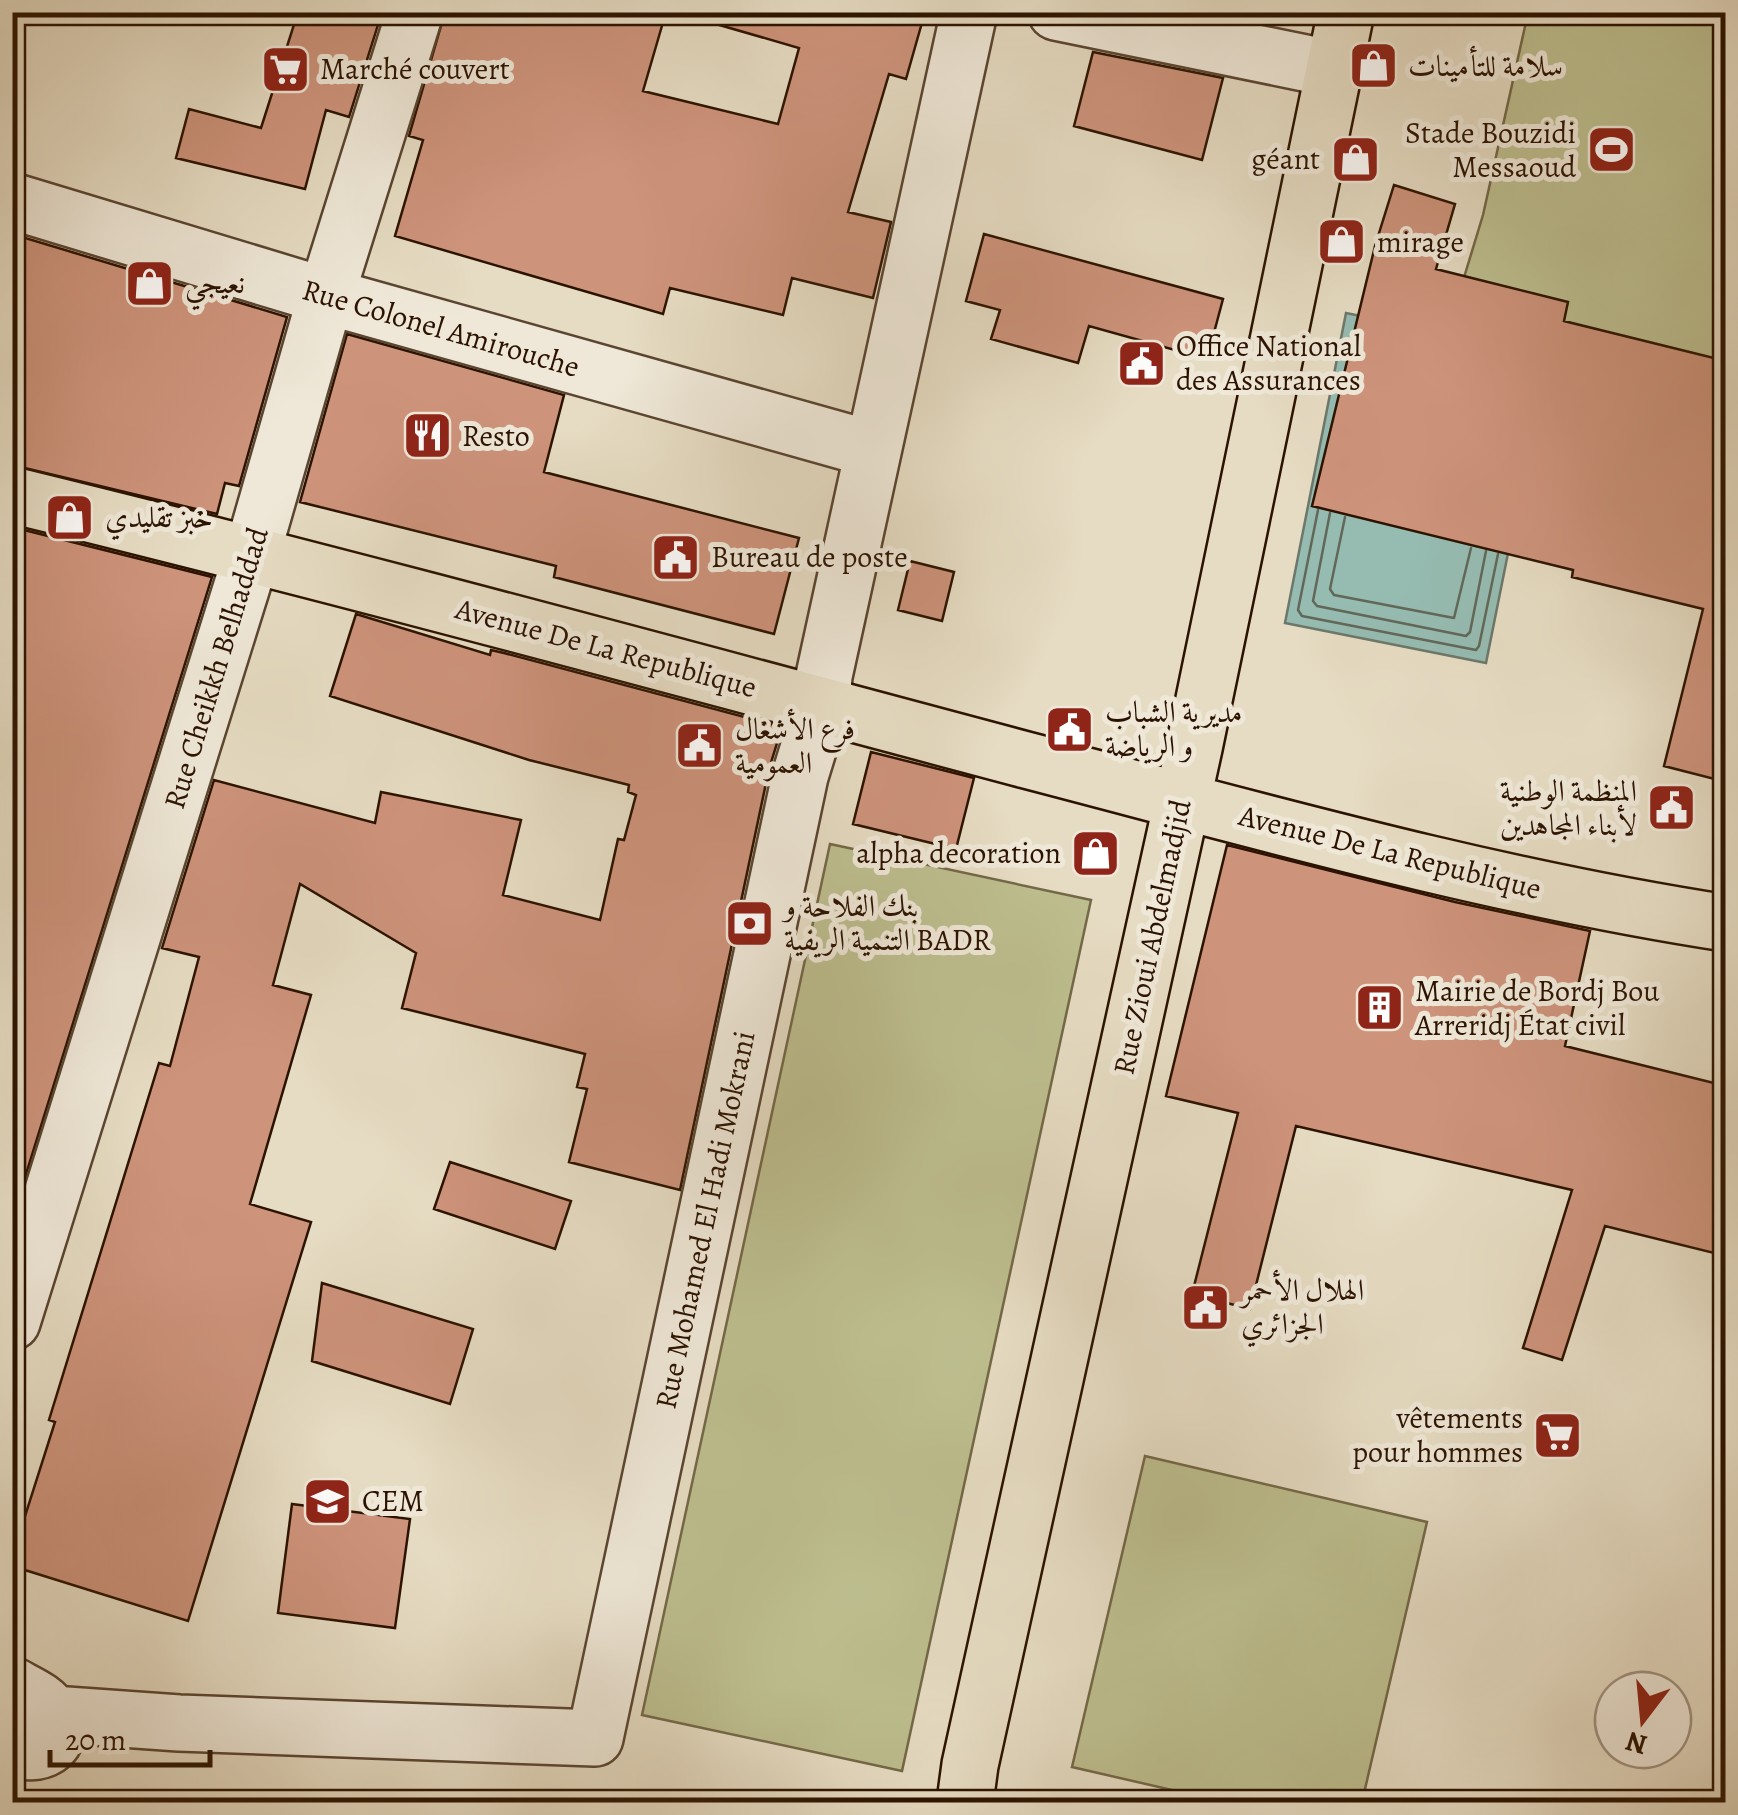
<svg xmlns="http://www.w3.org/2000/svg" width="1738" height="1815" viewBox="0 0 1738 1815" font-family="Alegreya,Amiri,serif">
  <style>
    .green { fill: #bdbe8f; stroke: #746848; stroke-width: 2.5 }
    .water { fill: #96bcb2; stroke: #6c786b; stroke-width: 2.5 }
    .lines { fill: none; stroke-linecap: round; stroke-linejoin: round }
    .shore { stroke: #616859; stroke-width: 2.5 }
    .building { fill: #cd937b; stroke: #2c1300; stroke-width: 2.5 }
    .minor-casing { stroke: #5a4531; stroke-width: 60 }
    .major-casing { stroke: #2c1300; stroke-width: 60 }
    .minor { stroke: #efe8d8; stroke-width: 55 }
    .major { stroke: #e6dcc3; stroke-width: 55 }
    .labels { text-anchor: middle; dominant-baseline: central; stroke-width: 10; stroke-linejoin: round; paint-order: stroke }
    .poi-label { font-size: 30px; fill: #2c1300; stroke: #efe8d8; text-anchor: start }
    .street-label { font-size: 30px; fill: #2c1300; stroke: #efe8d8 }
  </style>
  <rect width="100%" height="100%" fill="#e6dcc3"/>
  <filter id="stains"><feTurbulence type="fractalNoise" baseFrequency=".002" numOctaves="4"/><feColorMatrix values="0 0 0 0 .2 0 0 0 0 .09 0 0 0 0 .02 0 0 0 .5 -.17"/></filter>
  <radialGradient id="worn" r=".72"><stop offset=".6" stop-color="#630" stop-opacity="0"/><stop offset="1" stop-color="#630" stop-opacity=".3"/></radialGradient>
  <path class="green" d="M1528,13H1725V368L1459,294L1483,215Z
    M830,844L1091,900L902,1771L642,1715Z
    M1145,1456L1427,1522L1362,1802H1224L1072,1767Z"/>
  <path class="water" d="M1346,313L1548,354L1486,663L1285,623Z"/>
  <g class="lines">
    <path class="shore" d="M1318,510L1298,610L1302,616L1476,650L1479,646L1498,554
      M1330,513L1313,601L1317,606L1466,636L1470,632L1486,551
      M1345,517L1330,589L1334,595L1454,618L1471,548"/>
  </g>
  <path class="building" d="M298,12H382L349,117L326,110L305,189L176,158L189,109L261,128Z
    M445,12H666L643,91L778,124L799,48L716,24L718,12H925L906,79L889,74L848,212L891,222L873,298L792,278L783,315L670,288L663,314L395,236L423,140L409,136Z
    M1093,52L1223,78L1202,160L1074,126Z
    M1394,185L1455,204L1436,269L1568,302L1564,321L1726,361V782L1664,766L1703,609L1572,577L1573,570L1312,506L1375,246Z
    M12,234L287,317L239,486L225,483L217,514L12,465Z
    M984,234L1223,299L1207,359L1089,326L1078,363L991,339L1000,310L966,301Z
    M347,334L564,395L544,472L799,538L774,634L554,577L556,566L300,502Z
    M12,527L212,577L17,1203L12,1202Z
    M910,561L954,572L942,621L898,610Z
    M356,614L490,655L491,650L504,653L782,727L769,769L680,1190L569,1162L587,1089L577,1087L585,1054L402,1008L416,953L300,884L273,985L311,995L250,1204L311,1222L188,1621L12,1566V1557L55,1422L49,1420L159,1063L170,1066L199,957L162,948L214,780L375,823L381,792L521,820L503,895L600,920L618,839L624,840L636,795L628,792L629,785L529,760L330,696Z
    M871,752L974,778L956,849L853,824Z
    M1227,845L1455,902L1590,931L1565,1046L1726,1086V1256L1605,1226L1562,1360L1523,1348L1572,1190L1296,1126L1250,1309L1192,1294L1238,1113L1166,1096Z
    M450,1162L571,1201L555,1249L434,1209Z
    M322,1283L473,1329L450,1404L312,1361Z
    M292,1504L410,1519L395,1628L278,1613Z"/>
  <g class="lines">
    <defs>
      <path id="minor" d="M1056,12L1334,69
        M12,201L326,296L871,449
        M12,1322L252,554L326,296L415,12
        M12,1685C26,1693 45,1700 52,1714C69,1745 37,1759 12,1748
        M52,1714L179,1723L595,1738L800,776L822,704L824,676L969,12"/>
      <path id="major" d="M12,495C352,578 688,670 1026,760C1256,820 1491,887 1726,923
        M965,1802L970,1765L1194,748L1346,12"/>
    </defs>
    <use href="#minor" class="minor-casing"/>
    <use href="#major" class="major-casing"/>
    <use href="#minor" class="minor"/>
    <use href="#major" class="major"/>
  </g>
  <defs>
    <symbol id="shop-square" viewBox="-11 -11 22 22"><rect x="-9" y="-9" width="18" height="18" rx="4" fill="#8f2418" stroke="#efe8d8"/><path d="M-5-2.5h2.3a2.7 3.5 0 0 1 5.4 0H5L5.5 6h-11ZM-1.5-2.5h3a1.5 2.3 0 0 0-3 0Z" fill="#fff"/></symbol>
    <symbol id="supermarket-square" viewBox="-11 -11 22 22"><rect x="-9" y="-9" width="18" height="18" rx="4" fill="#8f2418" stroke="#efe8d8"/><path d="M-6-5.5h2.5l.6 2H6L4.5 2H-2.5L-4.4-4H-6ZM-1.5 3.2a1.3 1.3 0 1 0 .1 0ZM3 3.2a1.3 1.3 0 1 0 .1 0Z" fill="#fff"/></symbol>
    <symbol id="stadium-square" viewBox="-11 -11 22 22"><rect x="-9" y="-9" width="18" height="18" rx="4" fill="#8f2418" stroke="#efe8d8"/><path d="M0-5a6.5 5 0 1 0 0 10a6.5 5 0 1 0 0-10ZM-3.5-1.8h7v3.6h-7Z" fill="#fff"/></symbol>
    <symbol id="civic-square" viewBox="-11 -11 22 22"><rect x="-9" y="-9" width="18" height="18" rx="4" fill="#8f2418" stroke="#efe8d8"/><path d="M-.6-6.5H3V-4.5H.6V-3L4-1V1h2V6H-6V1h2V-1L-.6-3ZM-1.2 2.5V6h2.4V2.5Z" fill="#fff"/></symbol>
    <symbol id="restaurant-square" viewBox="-11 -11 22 22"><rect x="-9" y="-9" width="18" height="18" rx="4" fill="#8f2418" stroke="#efe8d8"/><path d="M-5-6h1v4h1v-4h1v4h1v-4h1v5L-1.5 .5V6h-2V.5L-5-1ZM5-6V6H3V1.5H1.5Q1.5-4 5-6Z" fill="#fff"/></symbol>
    <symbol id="bank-square" viewBox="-11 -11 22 22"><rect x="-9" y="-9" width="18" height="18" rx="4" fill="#8f2418" stroke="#efe8d8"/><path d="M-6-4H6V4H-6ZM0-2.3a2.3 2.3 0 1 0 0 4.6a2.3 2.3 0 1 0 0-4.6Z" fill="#fff"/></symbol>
    <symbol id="building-square" viewBox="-11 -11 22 22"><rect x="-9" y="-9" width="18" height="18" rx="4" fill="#8f2418" stroke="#efe8d8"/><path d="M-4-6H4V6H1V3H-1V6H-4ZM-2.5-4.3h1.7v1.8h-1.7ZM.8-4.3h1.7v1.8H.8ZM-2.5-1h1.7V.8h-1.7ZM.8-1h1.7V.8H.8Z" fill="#fff"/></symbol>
    <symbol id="school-square" viewBox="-11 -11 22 22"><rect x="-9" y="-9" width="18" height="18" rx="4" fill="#8f2418" stroke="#efe8d8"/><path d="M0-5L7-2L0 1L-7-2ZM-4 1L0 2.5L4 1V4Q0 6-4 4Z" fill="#fff"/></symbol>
  </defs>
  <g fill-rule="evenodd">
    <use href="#shop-square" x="1346" y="38" width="55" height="55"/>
    <use href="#supermarket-square" x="258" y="42" width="55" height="55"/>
    <use href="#stadium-square" x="1584" y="122" width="55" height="55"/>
    <use href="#shop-square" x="1328" y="132" width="55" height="55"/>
    <use href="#shop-square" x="1314" y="214" width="55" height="55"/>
    <use href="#shop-square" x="122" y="256" width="55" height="55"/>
    <use href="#civic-square" x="1114" y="336" width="55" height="55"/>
    <use href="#restaurant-square" x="400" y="408" width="55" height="55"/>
    <use href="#shop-square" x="42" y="490" width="55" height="55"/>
    <use href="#civic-square" x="648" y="530" width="55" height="55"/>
    <use href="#civic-square" x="1042" y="702" width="55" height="55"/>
    <use href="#civic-square" x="672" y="718" width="55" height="55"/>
    <use href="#civic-square" x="1644" y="780" width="55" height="55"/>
    <use href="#shop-square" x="1068" y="826" width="55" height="55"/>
    <use href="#bank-square" x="722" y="896" width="55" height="55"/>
    <use href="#building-square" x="1352" y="980" width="55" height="55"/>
    <use href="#civic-square" x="1178" y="1280" width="55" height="55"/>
    <use href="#supermarket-square" x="1530" y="1408" width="55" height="55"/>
    <use href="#school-square" x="300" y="1474" width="55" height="55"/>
  </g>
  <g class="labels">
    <g class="poi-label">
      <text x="1408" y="66">سلامة للتأمينات</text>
      <text x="320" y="69">Marché couvert</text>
      <text x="1576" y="133" text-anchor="end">Stade Bouzidi<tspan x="1576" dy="34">Messaoud</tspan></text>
      <text x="1320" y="159" text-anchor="end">géant</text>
      <text x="1377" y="242">mirage</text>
      <text x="185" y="283">نعيجي</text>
      <text x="1176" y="346">Office National<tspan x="1176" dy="34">des Assurances</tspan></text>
      <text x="462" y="436">Resto</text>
      <text x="105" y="517">خبز تقليدي</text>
      <text x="711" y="557">Bureau de poste</text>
      <text x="1105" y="712">مديرية الشباب<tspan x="1105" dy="34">و الرياضة</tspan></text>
      <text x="735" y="729">فرع الأشغال<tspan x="735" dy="34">العمومية</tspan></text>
      <text x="1637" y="791" text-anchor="end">المنظمة الوطنية<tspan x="1637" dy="34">لأبناء المجاهدين</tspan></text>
      <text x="1061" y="853" text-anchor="end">alpha decoration</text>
      <text x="784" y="906">بنك الفلاحة و<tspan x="784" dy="34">التنمية الريفية BADR</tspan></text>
      <text x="1415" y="991">Mairie de Bordj Bou<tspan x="1415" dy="34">Arreridj État civil</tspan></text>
      <text x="1241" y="1290">الهلال الأحمر<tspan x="1241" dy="34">الجزائري</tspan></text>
      <text x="1523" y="1418" text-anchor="end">vêtements<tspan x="1523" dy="34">pour hommes</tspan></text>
      <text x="362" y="1501">CEM</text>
    </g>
    <g class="street-label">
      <text transform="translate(441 328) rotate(16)">Rue Colonel Amirouche</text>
      <text transform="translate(606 648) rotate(15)">Avenue De La Republique</text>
      <text transform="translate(216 668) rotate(-73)">Rue Cheikkh Belhaddad</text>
      <text transform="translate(1390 852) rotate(14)">Avenue De La Republique</text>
      <text transform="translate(1152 937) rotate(-78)">Rue Zioui Abdelmadjid</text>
      <text transform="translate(705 1220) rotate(-78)">Rue Mohamed El Hadi Mokrani</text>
    </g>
  </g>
  <rect width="1738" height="1815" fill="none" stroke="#e6dcc3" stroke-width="50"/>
  <rect x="15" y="15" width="1708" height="1785" fill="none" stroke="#2c1300" stroke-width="5"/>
  <rect x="25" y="25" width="1688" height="1765" fill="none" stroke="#2c1300" stroke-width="2.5"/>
  <g transform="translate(1643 1720) rotate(196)"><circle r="48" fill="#efe8d8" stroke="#a19382" stroke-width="2.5"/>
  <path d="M0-8L18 38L0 25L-18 38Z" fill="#8f2418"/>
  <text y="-15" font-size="28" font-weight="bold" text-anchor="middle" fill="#2c1300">N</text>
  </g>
  <path d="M50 1750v15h160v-15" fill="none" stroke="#2c1300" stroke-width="5"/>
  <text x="65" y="1750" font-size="30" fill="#2c1300" stroke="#efe8d8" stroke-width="8" paint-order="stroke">20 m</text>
  <rect width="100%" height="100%" filter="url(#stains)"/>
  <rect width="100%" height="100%" fill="url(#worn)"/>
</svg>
